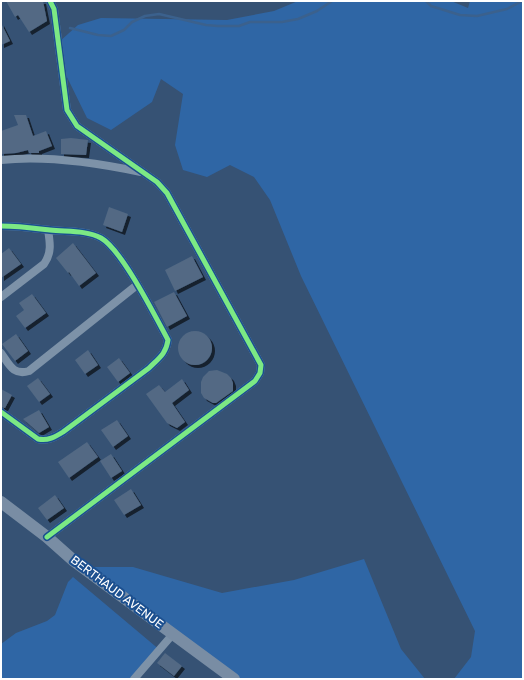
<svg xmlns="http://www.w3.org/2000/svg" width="524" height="680" viewBox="0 0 524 680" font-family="Rubik,sans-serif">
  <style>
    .green { fill: #2f66a5 }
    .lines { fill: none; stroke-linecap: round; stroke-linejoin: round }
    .stream { stroke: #3b618d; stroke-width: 2.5 }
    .building { fill: #526984; filter: url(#shadow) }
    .street { stroke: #7d92a8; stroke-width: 8 }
    .secondary { stroke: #798da4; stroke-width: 12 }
    .cycleway-casing { stroke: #1b4f8f; stroke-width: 8 }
    .cycleway { stroke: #7ce984; stroke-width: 5 }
    .labels { text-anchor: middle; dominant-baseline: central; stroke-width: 4; stroke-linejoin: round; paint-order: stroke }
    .street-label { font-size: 12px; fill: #fff; stroke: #1b4f8f }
  </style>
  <defs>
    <filter id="shadow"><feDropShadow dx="3" dy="3" stdDeviation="0" flood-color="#0009"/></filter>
  </defs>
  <rect width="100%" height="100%" fill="#365274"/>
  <path class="green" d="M298,1H451L468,8L470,1H523V679H454L471,657L475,631L301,276L270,200L254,177L230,165L207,177L183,170L175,145L183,94L161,79L152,102L111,130L87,118L64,71L59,42L78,25L101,18L227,20L274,11Z
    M364,559L401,649L425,679H236L90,572L94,567H133L222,593L294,580Z
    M73,577L161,651L137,679H1V644L16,633L47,621L55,615L68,582Z"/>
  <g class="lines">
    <path class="stream" d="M426,1L431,6L460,15L477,16L507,9L522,1
      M70,28L98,35L111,36L124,30L132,22L145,16L159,14L206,25L218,26H239L250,22H282L298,19L317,11L332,1"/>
  </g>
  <path class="building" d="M6,1H43L47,21L29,32L18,15L15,17Z
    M1,23L10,41L1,45Z
    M14,115H26L33,136L46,131L52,146L39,151V153H29L28,150L16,153L1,154V131L18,125Z
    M71,138L88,140L86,155L61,154V139Z
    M109,207L128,214L122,232L103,225Z
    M73,243L96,273L79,286L69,272L68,273L56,258Z
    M9,248L21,264L1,278V254Z
    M192,256L203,277L175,291L165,270Z
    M174,292L187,316L167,327L154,302Z
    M32,294L46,313L25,328L16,316L24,310L19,303Z
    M178 348a17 17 0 1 1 34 0a17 17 0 1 1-34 0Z
    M16,334L28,351L15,361L2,344Z
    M88,350L98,365L85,374L75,360Z
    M119,358L130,373L118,382L107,367Z
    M217,370L227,374L231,378L233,383V391L216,403H213L204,398L201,393V382L203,377L209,371Z
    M38,378L50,394L39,402L27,386Z
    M182,379L189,390L172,403L185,422L177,428L167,423L146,394L159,385L165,392Z
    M1,389L12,395L5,408L1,407Z
    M39,410L49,427L39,433L23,419Z
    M117,420L128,436L113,447L101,430Z
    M87,442L98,457L69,478L58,462Z
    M111,454L122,471L111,478L100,461Z
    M131,489L141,505L124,515L114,500Z
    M55,495L64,508L47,520L38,508Z
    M165,653L182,666L174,676L157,663Z"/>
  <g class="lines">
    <path class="street" d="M1,160C45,155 98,163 141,172
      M1,226C18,226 33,228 50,230C66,232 86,230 101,238C122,250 155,316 168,340C166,354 159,358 149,368L63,432C55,437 48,441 38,439L1,412
      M1,297L44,264C52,253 50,242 48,230
      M1,353C9,364 13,376 29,371L137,285
      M47,537L255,381L260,373L261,365L167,193L157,182L77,126L67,110L54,9L50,1
      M134,679L173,634"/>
    <path class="secondary" d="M1,502L47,537L74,561L234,679"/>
    <defs>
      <path id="cycleway" d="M1,226C18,226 33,228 50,230C66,232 86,230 101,238C122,250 155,316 168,340C166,354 159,358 149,368L63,432C55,437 48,441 38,439L1,412
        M47,537L255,381L260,373L261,365L167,193L157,182L77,126L67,110L54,9L50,1"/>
    </defs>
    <use href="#cycleway" class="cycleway-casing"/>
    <use href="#cycleway" class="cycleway"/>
  </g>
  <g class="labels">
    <g class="street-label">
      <text transform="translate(117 592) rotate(37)">BERTHAUD AVENUE</text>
    </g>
  </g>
  <rect width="524" height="680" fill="none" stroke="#ffffff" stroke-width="4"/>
</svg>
